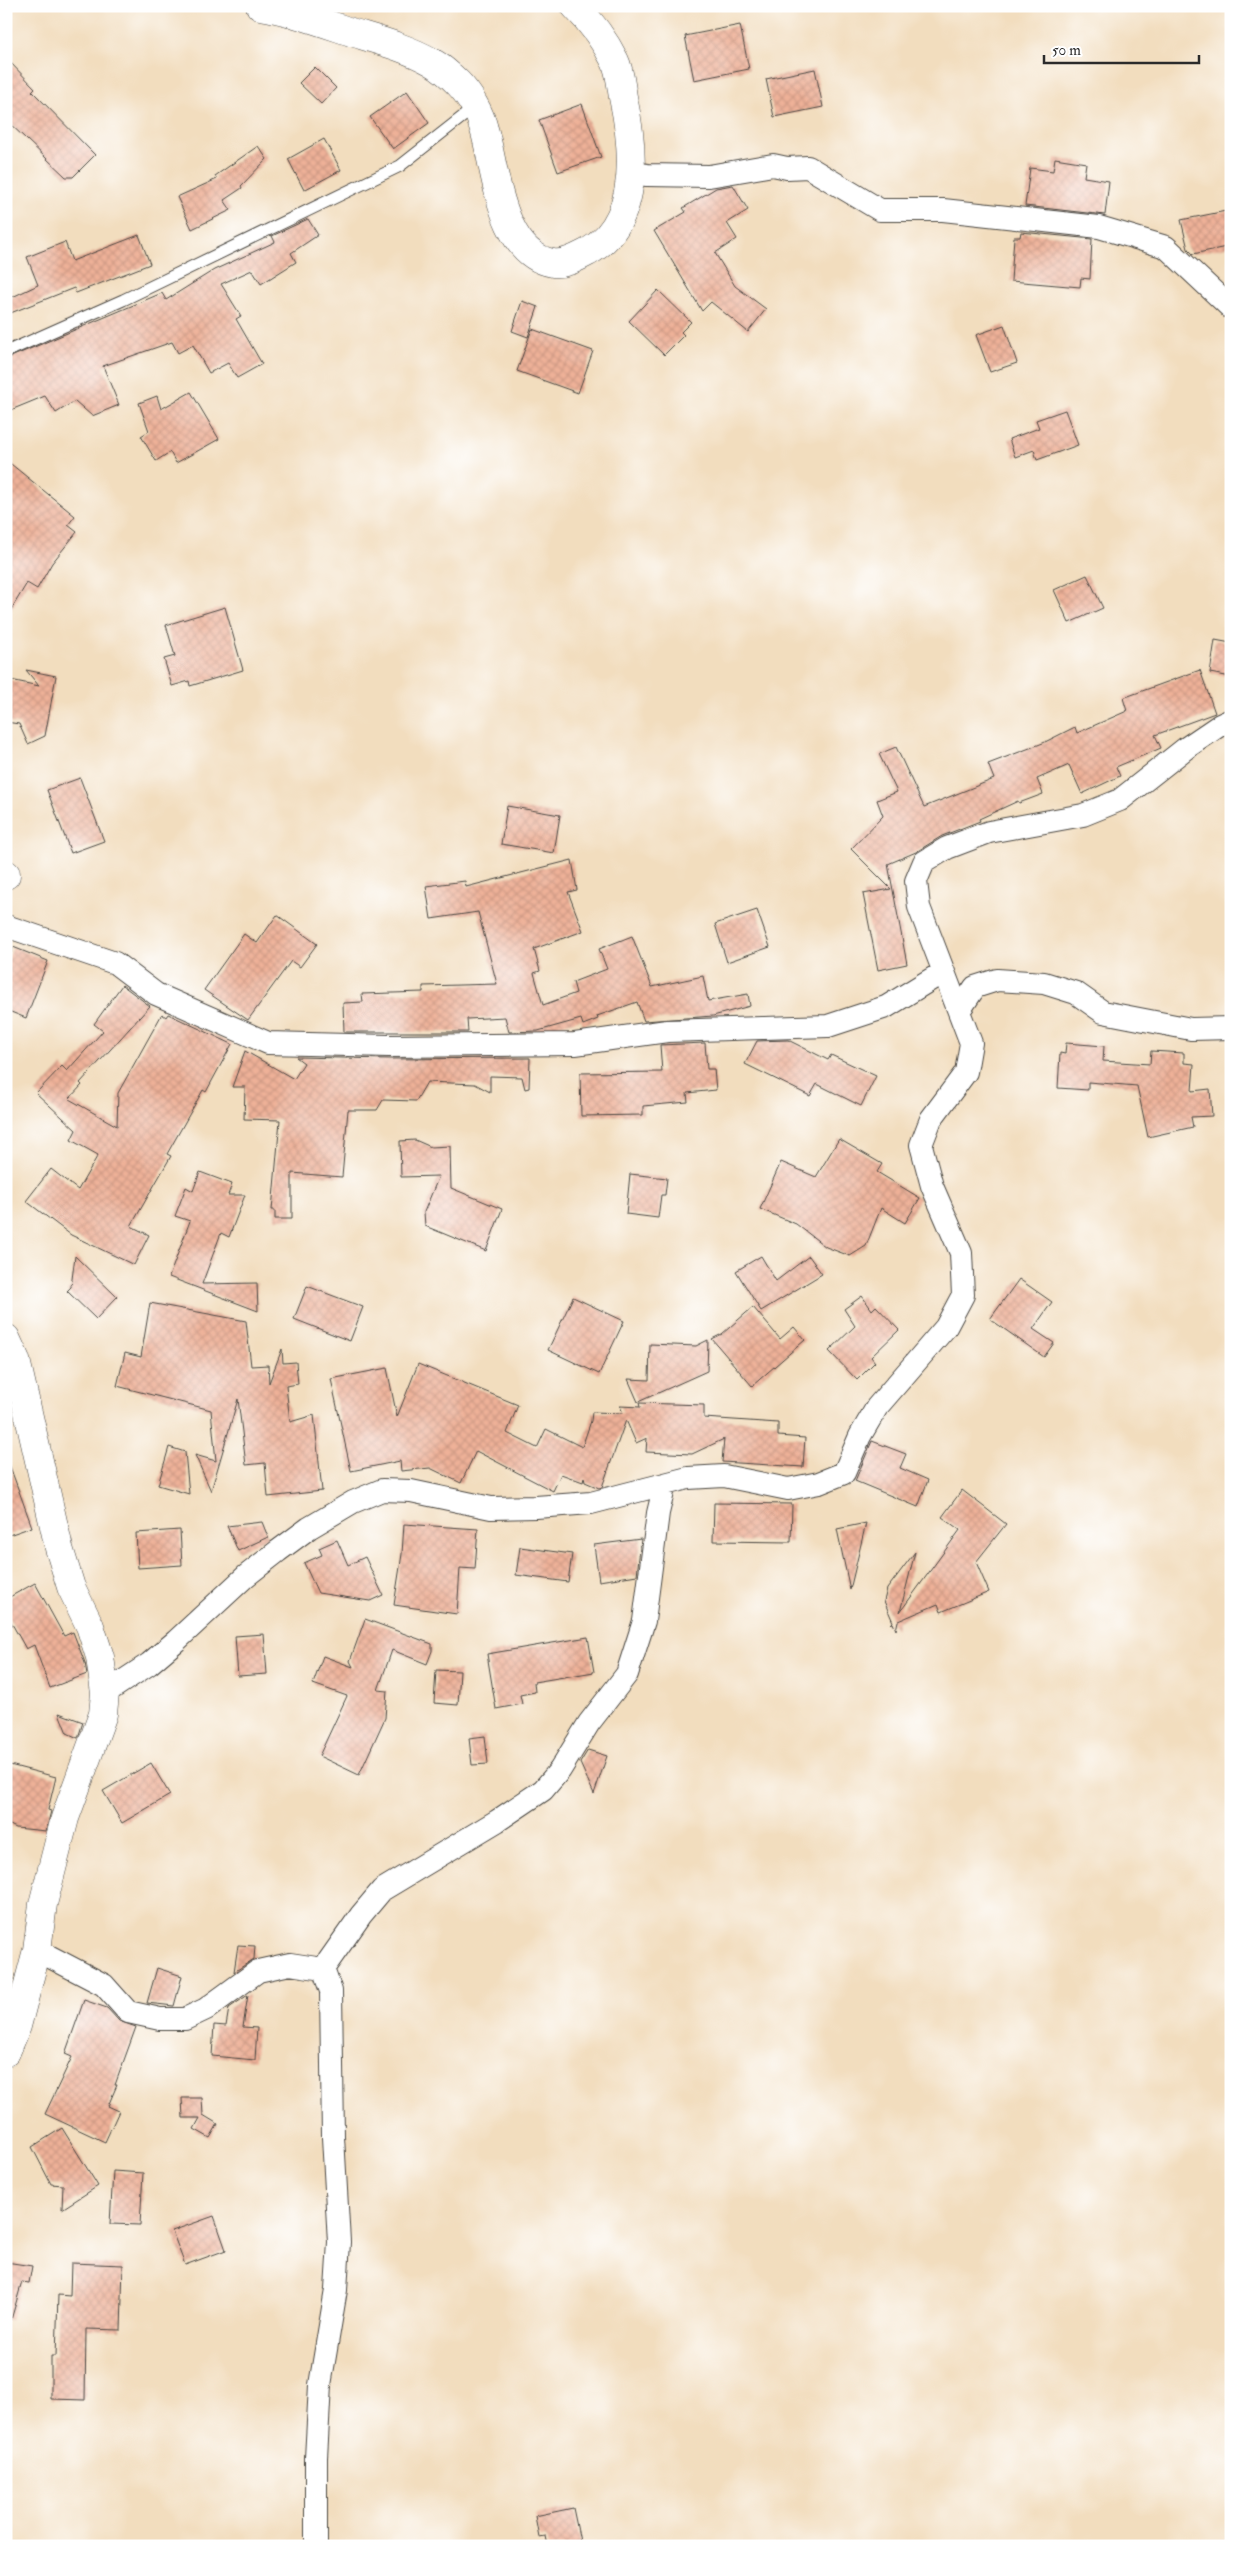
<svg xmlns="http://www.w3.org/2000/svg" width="1237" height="2552" viewBox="0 0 1237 2552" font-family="'IM FELL Double Pica',serif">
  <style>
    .building { fill: url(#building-cross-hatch) }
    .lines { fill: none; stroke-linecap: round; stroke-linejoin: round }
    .service-casing { stroke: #494641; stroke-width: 13 }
    .minor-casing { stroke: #494641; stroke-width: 24 }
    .primary-casing { stroke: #494641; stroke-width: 29 }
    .service { stroke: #fff; stroke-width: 11 }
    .minor { stroke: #fff; stroke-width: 22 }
    .primary { stroke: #fff; stroke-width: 28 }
  </style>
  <defs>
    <pattern id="building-cross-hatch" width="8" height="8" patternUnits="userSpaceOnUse" patternTransform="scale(1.25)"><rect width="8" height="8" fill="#eeb198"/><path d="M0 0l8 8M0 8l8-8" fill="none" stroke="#cc9883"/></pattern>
  </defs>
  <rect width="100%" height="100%" fill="#fff"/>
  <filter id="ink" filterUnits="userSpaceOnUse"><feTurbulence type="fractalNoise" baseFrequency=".02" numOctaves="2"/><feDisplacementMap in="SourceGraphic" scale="10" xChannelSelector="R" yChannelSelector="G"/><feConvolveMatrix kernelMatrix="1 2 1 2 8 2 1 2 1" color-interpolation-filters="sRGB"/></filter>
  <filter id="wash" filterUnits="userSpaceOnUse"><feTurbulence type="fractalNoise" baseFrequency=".0096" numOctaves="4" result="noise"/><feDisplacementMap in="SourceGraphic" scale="20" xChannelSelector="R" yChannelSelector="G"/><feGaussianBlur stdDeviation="1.12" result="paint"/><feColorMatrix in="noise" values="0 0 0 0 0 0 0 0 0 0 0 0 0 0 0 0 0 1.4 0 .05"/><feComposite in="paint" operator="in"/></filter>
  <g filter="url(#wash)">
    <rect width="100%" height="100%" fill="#f2ddbe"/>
    <g id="blocks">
      <path class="building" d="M740,25L749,69L694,80L685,36Z
        M6,58L35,88L32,91L95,155L73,177H66L6,120Z
        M315,67L336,88L321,104L299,83Z
        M815,69L823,107L774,117L766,79Z
        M407,91L429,123L393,149L370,117Z
        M582,104L601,157L558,172L539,120Z
        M324,139L341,170L304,190L288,159Z
        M258,146L267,159L241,186L242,188L224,200L231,210L192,229L177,197L217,179L215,176Z
        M1055,158L1086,163L1084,177L1109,181L1105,215L1025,206L1030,168L1053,171Z
        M733,185L748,210L727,223L737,239L715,253L735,286L766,309L748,332L711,302L702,311L654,231L686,212L683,208L716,188Z
        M1231,210V246L1193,254L1188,249L1181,220Z
        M308,219L318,235L291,253L296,262L261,284L252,270L221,284L241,316L236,319L262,364L237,378L228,363L209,373L193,345L178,353L172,342L103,366L119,405L92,416L75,401L56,413L45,396L6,412V359L162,293L166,300L214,270L275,242L272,236Z
        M1021,232L1092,239L1090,279L1081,278L1080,287L1011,281L1014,237H1020Z
        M139,235L150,264L76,293L74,288L8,314L6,300L38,285L27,257L65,242L72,261Z
        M658,290L691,322L681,332L684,335L664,355L629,321Z
        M522,301L538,307L528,337L512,331Z
        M1004,325L1017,363L990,372L976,335Z
        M532,329L593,351L578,393L517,371Z
        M191,392L219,439L176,463L170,452L156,461L141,436L149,431L139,403L157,396L161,409Z
        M1065,410L1078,445L1037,460L1034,450L1015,457L1009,439L1039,428L1036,420Z
        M6,460L75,516L68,525L77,532L52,563L37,589L27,583L6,618Z
        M1087,575L1103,608L1069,623L1054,590Z
        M225,607L243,670L190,686L189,681L172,686L164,659L175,656L166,625Z
        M1215,640L1231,643V677L1210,673Z
        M26,670L56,676L45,736L28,744L19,724L6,722V679L39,686Z
        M1200,670L1215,713L1155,735L1161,748L1116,767L1120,776L1082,794L1069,765L1037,779L1043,794L1019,803L1018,801L979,819L980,821L942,836L916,852L888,864L907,964L878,970L863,894L891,889L851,849L883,816L877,800L897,792L879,754L896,747L924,807L994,779L988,764L1043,743L1075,727L1077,733L1127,711L1123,698Z
        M80,778L104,841L71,853L47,790Z
        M507,806L560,815L554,853L501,844Z
        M572,860L577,890L568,892L583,931L534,949L540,971L534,973L543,1005L576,993L573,982L607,969L599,949L632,936L652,987L703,976L708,1001L748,994L750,1006L713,1016L644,1021L637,1002L597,1016L598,1019L583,1025L581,1019L538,1031L509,1032L505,1017L467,1019L468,1032H344L343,1003L363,1002L362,994L423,992V986L497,984L478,912L431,919L426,886L465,881L466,887Z
        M757,910L770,947L727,962L715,924Z
        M277,915L317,944L300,967L291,961L248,1020L204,990L244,934L257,943Z
        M13,947L48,961L26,1018L6,1010V964Z
        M122,985L150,1006L80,1083L82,1085L69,1099L117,1126L118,1093L162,1014L166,1017L168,1014L232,1044L206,1092L203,1090L167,1154L171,1156L131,1226L149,1235L134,1265L71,1235L26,1201L51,1169L78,1190L98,1155L71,1140L76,1130L36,1093L62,1066L67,1071L103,1031L94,1024Z
        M788,1040L828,1060L831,1055L876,1076L861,1106L817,1084L810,1096L745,1064L757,1041Z
        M705,1043L707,1069H714L716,1090L687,1093L688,1102L643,1106V1115L581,1116L580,1073L662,1072L660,1045Z
        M1066,1043L1104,1046L1103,1061L1150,1064L1151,1051L1184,1053V1063L1194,1064L1192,1091L1210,1089L1212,1116L1191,1117L1193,1127L1148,1137L1137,1086L1088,1082V1090L1058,1088L1060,1053L1065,1054Z
        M245,1051L294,1079L304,1063L296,1057L389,1059L530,1058L529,1088L525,1089L522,1077L490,1076V1092L475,1084L427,1082L416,1101L383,1100L377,1110H348L342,1177L292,1173V1219H275V1210H272L280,1120L244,1119L245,1087H232Z
        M839,1139L882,1164L877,1172L920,1198L905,1223L881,1208L866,1246L850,1256L826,1247L796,1224L760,1209L781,1162L816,1177Z
        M415,1140L431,1147L450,1146L451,1188L502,1209L486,1251L425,1226L424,1212L439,1176L401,1177L400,1141Z
        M200,1172L232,1184L228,1195H245L229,1237L221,1233L202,1284L257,1283L258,1311L169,1277L190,1221L175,1216L186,1187L193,1191Z
        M630,1174L667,1178L665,1195H661L658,1218L626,1214Z
        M75,1256L117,1297L96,1319L67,1291L71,1287Z
        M761,1256L776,1281L809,1256L822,1274L761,1311L736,1271Z
        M1019,1279L1052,1302L1033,1329L1054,1343L1044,1357L990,1319Z
        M307,1286L363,1307L350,1341L294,1319Z
        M862,1296L872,1310L876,1306L899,1330L871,1357L875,1362L857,1380L829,1351L855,1326L844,1309Z
        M573,1297L624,1321L599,1374L548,1350Z
        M150,1303L246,1321L251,1366L268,1365L269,1383L282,1349L283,1363L296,1362L298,1384L286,1386L290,1422L314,1415L322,1491L268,1497L265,1463L246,1465L238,1399L211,1491L195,1455L216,1461L211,1410L117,1386L125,1353L141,1357Z
        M753,1307L780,1339L794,1327L805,1340L752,1386L712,1339L722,1334Z
        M708,1340L707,1371L638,1402L628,1379L649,1380L650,1344L696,1346Z
        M418,1364L518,1405L507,1433L537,1448L546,1429L582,1447L591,1421L592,1412L623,1413L620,1406L640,1407L639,1403L704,1405V1418L778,1423V1436L805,1438L803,1467L722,1462L724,1439L692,1454L646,1452L647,1438L636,1443L626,1420L602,1487L599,1488L585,1482L584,1477L583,1482L561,1474L553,1491L476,1451L461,1483L430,1468L401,1471L400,1461L351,1471L331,1379L387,1368L397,1417Z
        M872,1441L906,1454L900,1468L928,1480L918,1507L855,1481Z
        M169,1447L185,1452L189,1494L158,1485Z
        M8,1461L32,1527L6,1536V1462Z
        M962,1490L1006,1524L976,1562L989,1592L941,1612L938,1604L898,1621L896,1630L893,1623L891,1624L893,1622L884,1601L887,1589L915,1552L900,1612L960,1530L942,1517Z
        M714,1503L792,1504L791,1542L713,1541Z
        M262,1522L268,1537L238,1551L227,1526Z
        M866,1523L850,1590L837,1529Z
        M404,1524L478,1529L475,1569L460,1568L457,1614L394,1605L402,1554Z
        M180,1530L182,1565L138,1568L136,1533Z
        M641,1539L637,1575L599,1581L594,1545Z
        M337,1540L348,1565L365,1557L383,1595L370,1601L318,1593L304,1563L322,1555L319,1548Z
        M520,1547L572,1554L568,1582L516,1575Z
        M35,1583L64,1636L73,1632L85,1663L87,1674L50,1688L34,1645L26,1649L6,1613V1599Z
        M365,1619L432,1644V1651L427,1664L392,1650L378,1690L387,1691L385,1718L359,1775L319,1756L347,1696L313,1684L323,1656L353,1667L350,1661Z
        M264,1634L267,1674L238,1676L235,1636Z
        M588,1637L594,1672L534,1682L535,1692L520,1695L522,1704L496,1709L487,1654Z
        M436,1670L460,1671L458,1705L434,1703Z
        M59,1713L83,1722L78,1738L67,1733Z
        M485,1736L488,1764L472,1765L469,1738Z
        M588,1750L607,1756L594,1794L580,1763Z
        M151,1763L170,1795L122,1823L103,1791Z
        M6,1764L56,1777L48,1810L51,1811L46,1831L16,1828L6,1823Z
        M238,1945L255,1946L254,1959L234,1972Z
        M157,1968L182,1976L174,2006L147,2003Z
        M248,1995L243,2027L257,2028L255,2060L212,2056L214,2025L226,2026L229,2008Z
        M84,2000L107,2008L119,2021L136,2027L115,2085H117L108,2106L119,2111L105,2142L45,2114L72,2057L65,2054Z
        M182,2098H202L203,2115L218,2124L210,2138L194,2129L200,2118H183Z
        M62,2128L98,2186L62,2209L63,2185L51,2184L32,2147Z
        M113,2171L143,2173L140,2225L110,2224Z
        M214,2216L226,2250L185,2265L172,2231Z
        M6,2262L32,2266L29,2283L22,2282L11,2320L6,2319Z
        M71,2263L123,2265L121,2330L86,2329L85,2400L51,2399V2356H56L58,2295L70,2296Z
        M573,2508L581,2546H548L546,2536L539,2537L535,2516Z"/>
    </g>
  </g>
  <g filter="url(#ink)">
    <use href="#blocks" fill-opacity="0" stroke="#494641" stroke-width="1"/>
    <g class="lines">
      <defs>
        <path id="service" d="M6,352L123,300L400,166L475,107"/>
        <path id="minor" d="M632,173L647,175L709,176L773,165L787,168L808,167L880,210H943L1099,227L1166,247L1231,308
          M6,926L115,963L156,994L268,1043L389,1046L575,1044L667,1031L828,1026L886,1007L943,972
          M959,1011L975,987L997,980L1044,983L1076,993L1103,1012L1191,1029L1231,1028
          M105,1693L149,1664L176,1641L246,1576L278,1551L309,1528L353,1502L382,1490L411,1491L491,1508L536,1507L591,1503L688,1478L724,1476L788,1489L819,1483L844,1473L860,1436L877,1407L946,1327L963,1295L961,1253L932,1186L921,1145L931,1119L966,1072L971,1043L919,907L916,881L924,862L947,848L989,832L1083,815L1120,800L1186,748L1220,725L1231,720
          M37,1950L104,1985L128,2012L160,2019H185L206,2009L258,1971L290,1964L323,1969L331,1991L333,2137L339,2242L336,2290L320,2385L316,2458V2546
          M323,1969L361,1915L382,1890L497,1821L543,1790L560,1770L589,1723L627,1674L644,1621L658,1513L665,1484"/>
        <path id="primary" d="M260,6C291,11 321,22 351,32C377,40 408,48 432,62C441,67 451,76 458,83C470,95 480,113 484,129C496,169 500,254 553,263C565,265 578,257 588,252C641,222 634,148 623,97C621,86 620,71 615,61C605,41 590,21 575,6
          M6,874V875
          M6,1338L16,1360L59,1548L71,1587L90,1626L100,1657L105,1693L103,1714L65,1818L43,1904L37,1950L17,2026L6,2052"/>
      </defs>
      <use href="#service" class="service-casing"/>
      <use href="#minor" class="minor-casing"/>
      <use href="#primary" class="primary-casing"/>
      <use href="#service" class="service"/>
      <use href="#minor" class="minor"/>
      <use href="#primary" class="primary"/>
    </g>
  </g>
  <rect width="1237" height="2552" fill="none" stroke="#fff" stroke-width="25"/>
  <path d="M1044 55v8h155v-8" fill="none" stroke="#2b2b2b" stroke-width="2.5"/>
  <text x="1052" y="55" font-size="15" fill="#2b2b2b" stroke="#ffffff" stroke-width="4" paint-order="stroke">50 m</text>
</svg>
